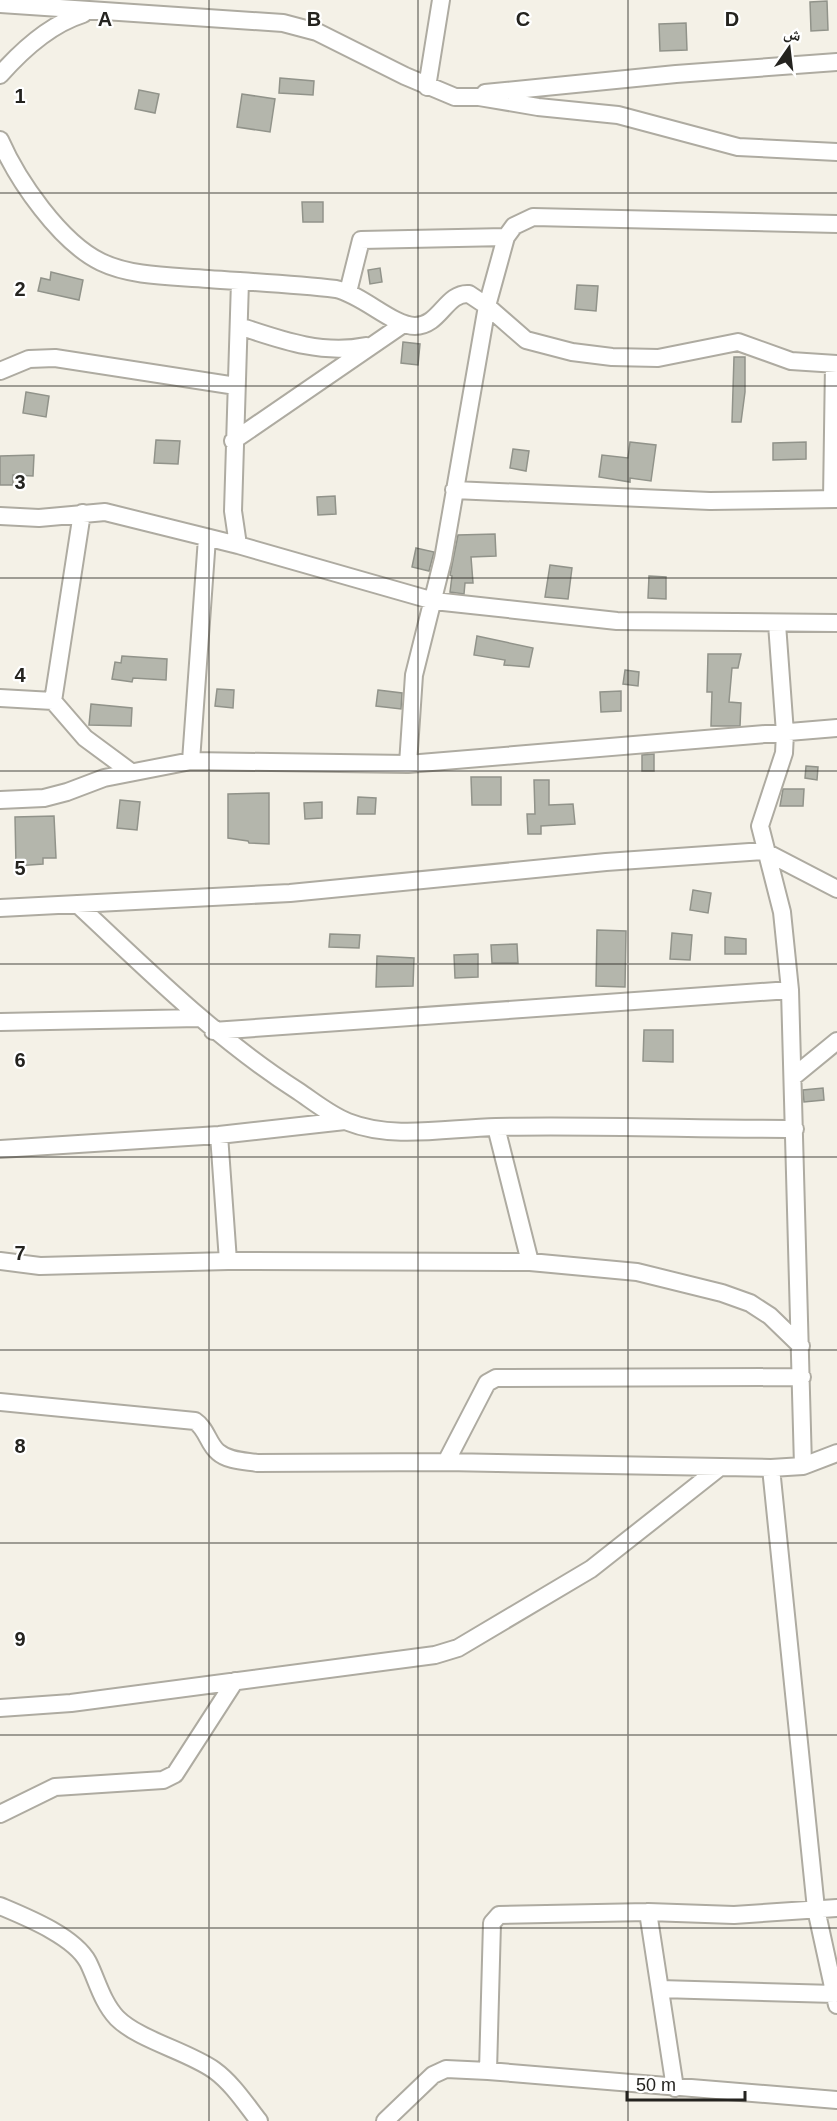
<svg xmlns="http://www.w3.org/2000/svg" width="837" height="2121" viewBox="0 0 837 2121" font-family="Helvetica,'Noto Naskh Arabic',sans-serif">
  <style>
    .building { fill: #b4b6ac; stroke: #91938a; stroke-width: 1.5 }
    .lines { fill: none; stroke-linecap: round; stroke-linejoin: round }
    .minor-casing { stroke: #aeaba1; stroke-width: 20 }
    .minor { stroke: #fff; stroke-width: 16 }
    .grid { fill: none; stroke: #24231f; stroke-width: 1.5; stroke-opacity: 0.55 }
    .grid-label { font-size: 20px; text-anchor: middle; font-weight: bold; fill: #24231f; stroke: #fff; stroke-width: 4.5; stroke-linejoin: round; paint-order: stroke }
  </style>
  <rect width="100%" height="100%" fill="#f4f1e7"/>
  <path class="building" d="M827,1L828,30L811,31L810,2Z
    M686,23L687,50L660,51L659,24Z
    M280,78L314,81L313,95L279,93Z
    M139,90L159,94L155,113L135,109Z
    M242,94L275,99L270,132L237,127Z
    M302,202H323V222H303Z
    M380,268L382,282L370,284L368,270Z
    M51,272L83,280L79,300L38,291L41,278L50,280Z
    M577,285L598,286L596,311L575,309Z
    M403,342L420,344L418,365L401,363Z
    M734,357H745V392L741,422H732Z
    M26,392L49,396L46,417L23,413Z
    M156,440L180,441L178,464L154,463Z
    M630,442L656,445L651,481L630,478V482L599,477L602,455L628,458Z
    M806,442V459L773,460V443Z
    M513,449L529,451L526,471L510,468Z
    M34,455L33,476L13,475V485H0V456Z
    M335,496L336,514L318,515L317,497Z
    M495,534L496,556L471,557L473,583H465L464,594L450,592L452,576L450,575L458,535Z
    M416,548L434,552L429,571L412,567Z
    M550,565L572,568L568,599L545,597Z
    M649,576L666,577V599L648,598Z
    M477,636L533,648L529,667L504,665L505,660L474,655Z
    M708,654H741L738,668H732L729,702L741,703L740,726H711L712,692H707Z
    M122,656L167,659L166,680L133,678L132,682L112,679L115,662L121,663Z
    M625,670L639,672L638,686L623,684Z
    M217,689L234,690L233,708L215,706Z
    M378,690L402,693L401,709L376,706Z
    M621,691V711L601,712L600,692Z
    M91,704L132,708L131,726L89,725Z
    M654,754V771H642V755Z
    M806,766L818,767L817,780L805,778Z
    M471,777H501V805H472Z
    M534,780H549V805L573,804L575,824L541,826V834H528L527,814H535Z
    M783,789H804L803,806H780Z
    M269,793V844L249,843L248,841L228,838V794Z
    M358,797L376,798L375,814H357Z
    M120,800L140,802L137,830L117,828Z
    M322,802V818L305,819L304,803Z
    M54,816L56,858H43V864L16,866L15,817Z
    M693,890L711,893L708,913L690,910Z
    M597,930L626,931L625,987L596,986Z
    M672,933L692,935L690,960L670,959Z
    M330,934L360,935L359,948L329,947Z
    M725,937L746,939V954H725Z
    M517,944L518,963H492L491,945Z
    M478,954V977L455,978L454,955Z
    M377,956L414,958L413,986L376,987Z
    M644,1030H673V1062L643,1061Z
    M823,1088L824,1100L804,1102L803,1090Z"/>
  <g class="lines">
    <defs>
      <path id="minor" d="M0,4L283,23L317,32L405,76L455,97H479L538,107L618,115L738,147L837,152
        M0,75C22,50 51,24 83,14
        M427,87L441,0
        M485,93L676,74L837,62
        M0,140C18,181 60,242 101,262C132,277 174,276 208,279C251,282 293,284 336,289C363,295 393,326 415,326C440,326 446,292 469,294L487,306L526,340L572,352L612,357L658,358L738,342L791,361L837,364
        M348,292L361,240L506,237
        M239,326C281,340 322,355 366,346
        M0,371L29,359L55,358L236,386
        M233,441L402,325
        M454,490L710,501L837,499
        M832,499L834,364
        M0,516L39,518L105,512L238,545L434,601L617,621L837,623
        M238,545L233,511L240,281
        M777,624L785,733L784,753L760,826L782,912L790,990L803,1466
        M0,698L53,701L85,738L131,772
        M53,701L82,513
        M191,761L207,538
        M408,764L414,675L443,559L487,306L506,237L514,226L533,217L837,224
        M0,800L44,798L67,792L104,778L191,761L408,764L837,728
        M77,904C148,970 215,1038 298,1091C313,1101 330,1115 348,1122C393,1140 448,1128 496,1127C595,1125 695,1129 795,1129
        M0,908L290,893L606,862L764,851L837,889
        M0,1022L199,1018
        M213,1031L790,990
        M793,1077L837,1041
        M496,1127L530,1262
        M219,1135L228,1261
        M0,1149L219,1135L345,1121
        M0,1261L40,1266L228,1261L530,1262L637,1272L722,1293L750,1303L770,1316L801,1346
        M0,1402L195,1421C207,1429 208,1444 218,1452C228,1461 245,1461 257,1463L446,1462L771,1468L803,1466L837,1453
        M446,1462L487,1383L496,1378L802,1377
        M771,1468L816,1909L837,2005
        M0,1708L71,1703L435,1655L458,1648L591,1569L719,1468
        M0,1814L55,1787L163,1780L175,1774L235,1681
        M0,1906C26,1917 74,1936 88,1962C97,1980 102,2002 117,2018C139,2040 187,2051 214,2070C232,2083 245,2103 259,2121
        M648,1912L675,2088
        M660,1989L835,1994
        M488,2071L492,1923L499,1915L648,1912L734,1915L837,1908
        M385,2121L433,2075L446,2069L488,2071L837,2100"/>
    </defs>
    <use href="#minor" class="minor-casing"/>
    <use href="#minor" class="minor"/>
  </g>
  <path class="grid" d="M209,0V2121M418,0V2121M628,0V2121M0,193H837M0,386H837M0,578H837M0,771H837M0,964H837M0,1157H837M0,1350H837M0,1543H837M0,1735H837M0,1928H837"/>
  <g class="grid-label">
    <text x="105" y="26">A</text>
    <text x="314" y="26">B</text>
    <text x="523" y="26">C</text>
    <text x="732" y="26">D</text>
    <text x="20" y="103">1</text>
    <text x="20" y="296">2</text>
    <text x="20" y="489">3</text>
    <text x="20" y="682">4</text>
    <text x="20" y="875">5</text>
    <text x="20" y="1067">6</text>
    <text x="20" y="1260">7</text>
    <text x="20" y="1453">8</text>
    <text x="20" y="1646">9</text>
  </g>
  <g transform="translate(789 48) rotate(14)" stroke="#ffffff" stroke-width="4.5" paint-order="stroke">
  <path d="M0-4.5L10 22L0 15L-10 22Z" fill="#24231f"/>
  <text y="-9" font-size="16" font-weight="bold" text-anchor="middle" fill="#24231f">ش</text>
  </g>
  <path d="M627 2091v9h118v-9" fill="none" stroke="#24231f" stroke-width="3"/>
  <text x="636" y="2091" font-size="18" fill="#24231f" stroke="#ffffff" stroke-width="4.5" paint-order="stroke">50 m</text>
</svg>
